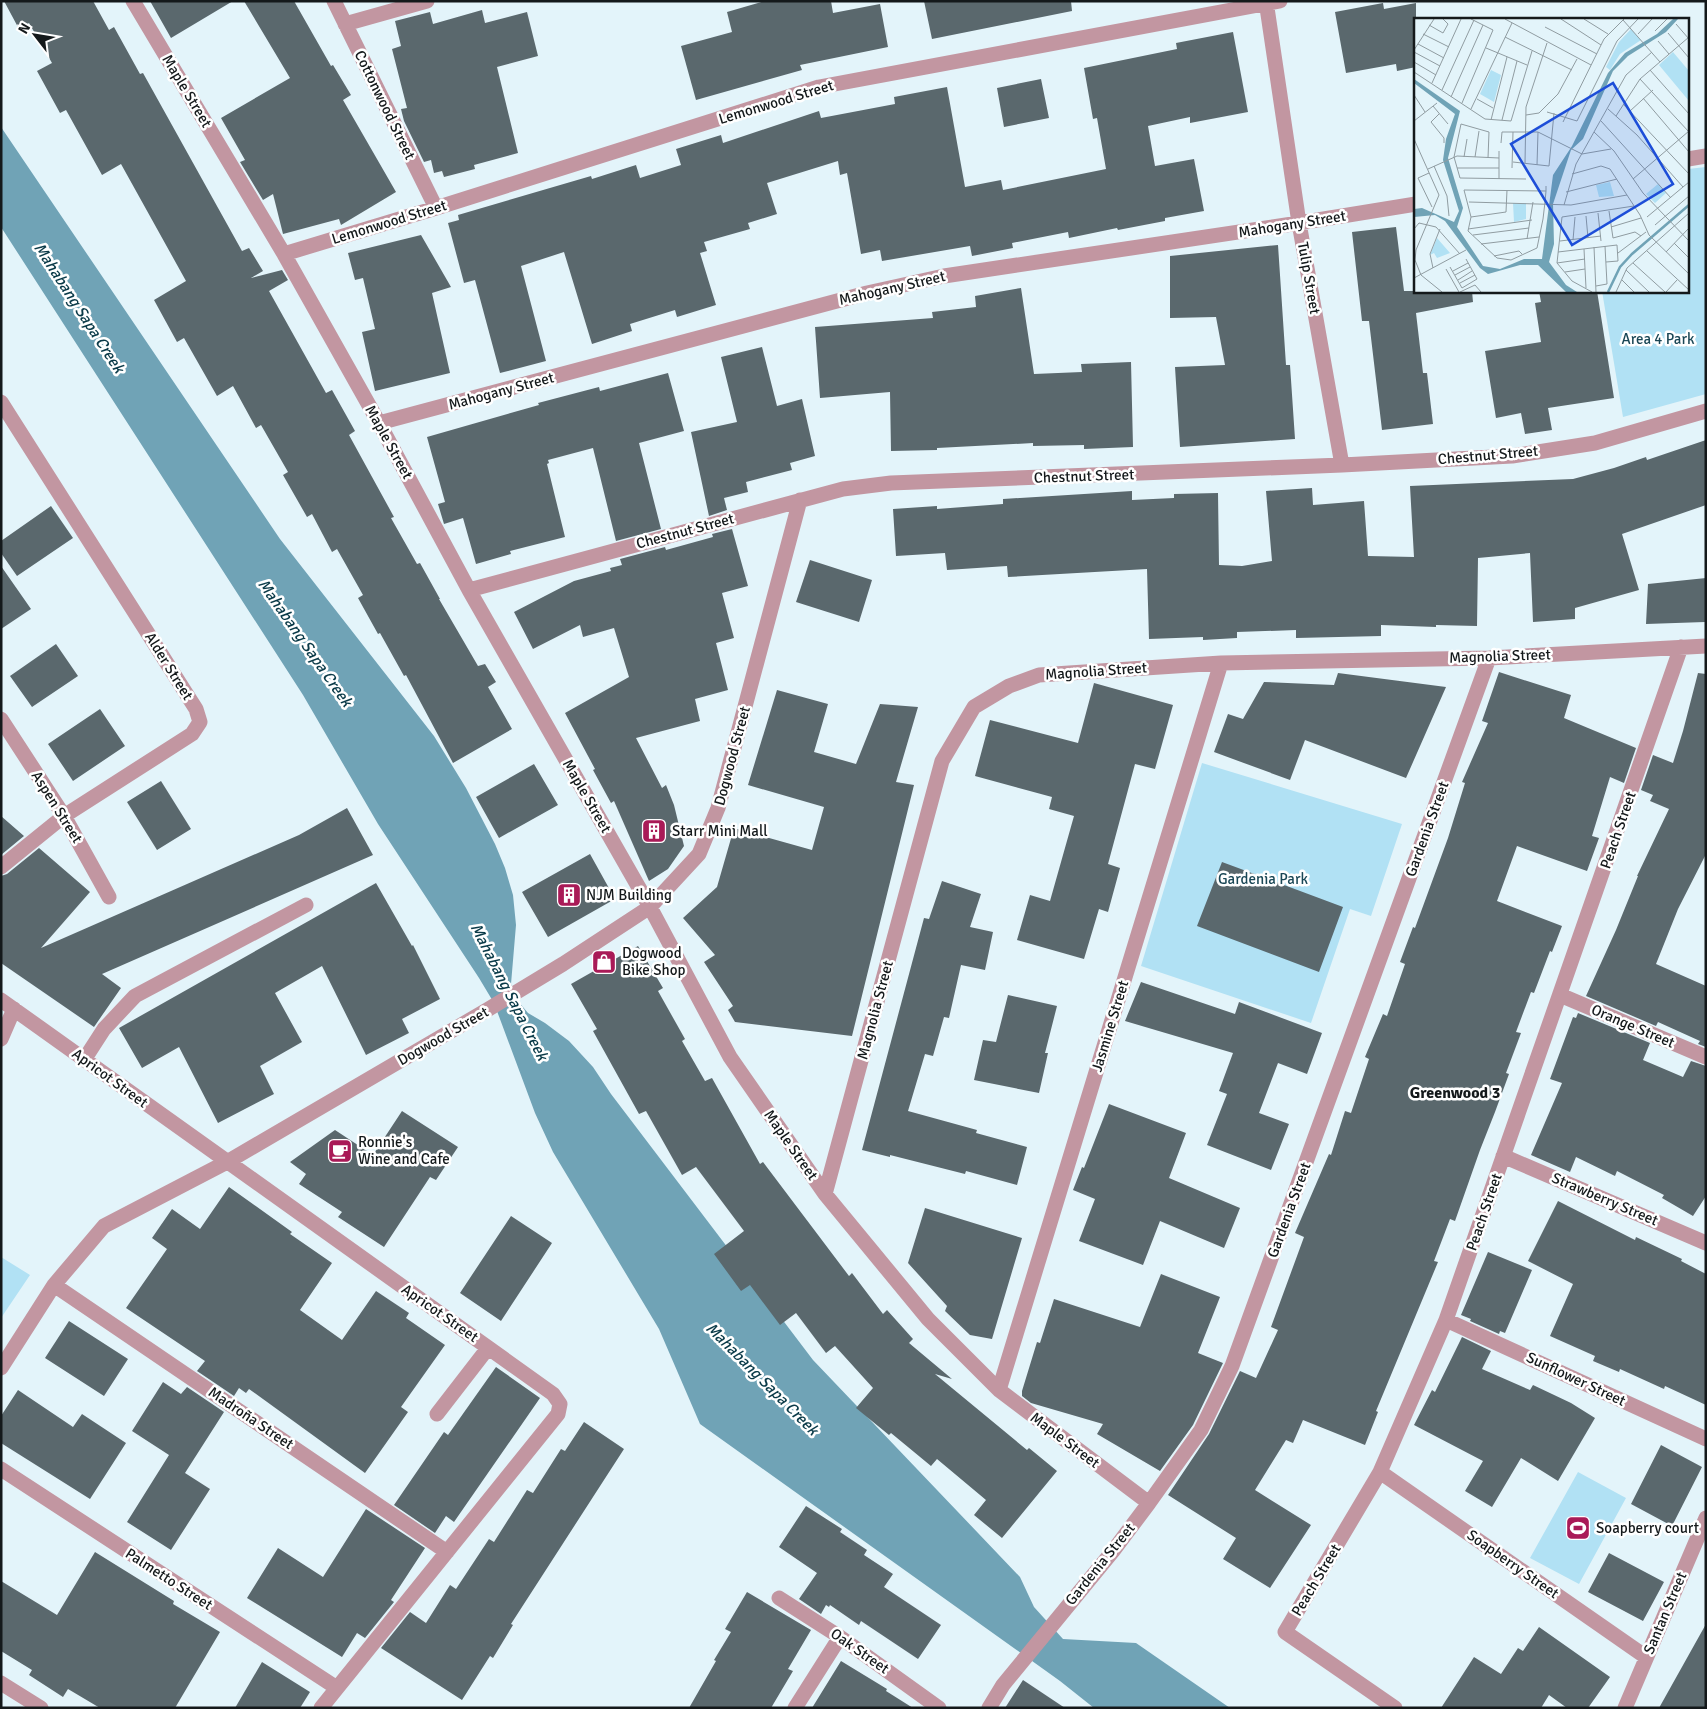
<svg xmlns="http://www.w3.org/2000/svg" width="1707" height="1709" viewBox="0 0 1707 1709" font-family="Signika,sans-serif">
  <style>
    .green { fill: #b1e1f4 }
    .water { fill: #70a3b6 }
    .building { fill: #5a686d }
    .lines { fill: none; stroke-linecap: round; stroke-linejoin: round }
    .minor { stroke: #c296a1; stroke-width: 15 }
    .labels { text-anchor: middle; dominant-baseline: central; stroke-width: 5; stroke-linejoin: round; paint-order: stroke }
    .street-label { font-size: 15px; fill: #14191b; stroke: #fff }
    .park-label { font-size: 15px; fill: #1a4756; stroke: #fff }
    .poi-label { font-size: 15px; fill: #14191b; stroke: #fff; text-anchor: start }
    .water-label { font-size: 16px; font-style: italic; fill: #0a3a48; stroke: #fff }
    .neighbourhood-label { font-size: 16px; font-weight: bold; fill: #14191b; stroke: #fff }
    .inset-river { fill: none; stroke: #70a3b6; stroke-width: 2.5 }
    .inset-road { fill: none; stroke: #909ca1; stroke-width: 1 }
    .view { fill: #1d4ed8; fill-opacity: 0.15; stroke: #1d4ed8; stroke-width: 2.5 }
    .inset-edge { fill: none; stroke: #14191b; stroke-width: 2.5 }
  </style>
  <rect width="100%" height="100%" fill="#e3f4fa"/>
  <path class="green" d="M1706,167V394L1623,417L1602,291H1688V169Z
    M1202,763L1402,824L1371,916L1350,909L1311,1023L1141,966Z
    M1,1257L30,1275L1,1318Z
    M1578,1472L1626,1498L1579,1584L1530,1558Z"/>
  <path class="water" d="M1,127L280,539L434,736L466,788L495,844L505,868L513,895L516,925L511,984L517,1000L528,1013L545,1023L569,1041L593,1067L611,1094L813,1360L1020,1577L1034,1607L1063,1639L1136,1643L1230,1708H1094L1060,1681L700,1424L659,1329L553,1152L535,1113L494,1003L479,978L378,824L303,695L1,227Z"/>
  <path class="building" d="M4,1H93L109,30L114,27L140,74L143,73L242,251L249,248L263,271L251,278L282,270L288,280L269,291L326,393L332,390L355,431L349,435L394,517L391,518L417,564L420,563L440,599H439L478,666L485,664L496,682L488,687L512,729L453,763L406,675L404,676L380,633L378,634L358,598L363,595L337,549L332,552L312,514L307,517L283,475L288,472L261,425L256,428L233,386L217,396L184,338L177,342L154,300L186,281L121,164L102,175L66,110L60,113L37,71L52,63L29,23L19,29Z
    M150,1H233L171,38Z
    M244,1H294L331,66L333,65L351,95L343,100L396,192L341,225L339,219L283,234L273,194L263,200L240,162L245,160L221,118L290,78Z
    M765,1H831L833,13L880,4L888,47L800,65L802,70L696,100L681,46L732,32L727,12Z
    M924,1H1071L1072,11L932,39Z
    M1383,3L1384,9L1416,3V67L1397,71L1396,64L1346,73L1335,12Z
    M482,10L485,23L527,12L538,56L497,67L518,153L474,165L475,169L444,177L442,171L434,173L431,160L424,162L404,121L401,109L407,108L392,49L401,46L395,21L430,12L433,24Z
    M1233,32L1248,112L1190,123V117L1148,126L1155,166L1194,159L1204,211L1165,218V221L1118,230L1117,228L1069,238L1068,232L1012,243L1013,248L972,256L970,246L882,261L880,250L861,254L847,173L840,175L838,161L767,183L777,214L748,223L750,229L704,242L707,251L700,253L716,305L677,317L675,310L630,324L632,331L592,344L564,252L521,266L546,361L500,373L475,280L464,283L448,223L459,220L458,215L591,176L592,179L636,165L640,178L681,165L676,149L721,135L723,143L819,111L821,118L895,104L894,97L947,87L965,187L1001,180L1003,190L1106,169L1097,118L1093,119L1084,68L1177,49L1176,43Z
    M1041,79L1049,118L1004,127L997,88Z
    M1396,227L1404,291H1472L1473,302L1416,313L1423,373H1427L1433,424L1382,430L1369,321H1362L1352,232Z
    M421,235L451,287L432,293L450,373L375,391L362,332L375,329L363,278L355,280L348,253Z
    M1278,245L1286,365H1290L1295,439L1180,447L1175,367L1225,365L1216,317L1170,318V256Z
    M1021,288L1034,374L1082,372L1081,364L1131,362L1133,447L1084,449V445L1033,446V443L937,448V450L891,451L890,392L820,398L815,327L933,318L932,312L976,307L975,296Z
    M1539,291H1597L1614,398L1548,408L1552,430L1525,434L1521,413L1496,418L1485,351L1541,342L1535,303L1541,302Z
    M762,347L777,406L802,399L815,456L790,463L792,470L746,482L748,492L724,498L727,510L709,516L691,432L737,422L721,357Z
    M668,373L684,431L639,443L661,529L616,541L593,448L548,460L549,463L547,464L565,537L510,551L511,554L476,564L463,518L444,524L438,504L445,502L427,437L539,405L538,403L599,387L600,391Z
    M1706,440V505L1622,534L1639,590L1575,608V619L1533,622L1530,553L1478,558L1477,626L1436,625V627L1381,625V636L1296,638V630L1237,632V638L1203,640V637L1149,639L1147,569L1008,577L1007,566L947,570L945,553L896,556L893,509L937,506V509L1003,504V499L1132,491V500L1174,498V494L1218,493L1219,565L1242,566L1272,561L1266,491L1312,488L1313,505L1364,501L1368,556L1414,557L1410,486L1573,479L1614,468L1646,457L1647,460Z
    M51,506L73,538L17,576L1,553V541Z
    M732,529L748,586L722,593L734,638L716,643L728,690L695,699L700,721L636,738L662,788L666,785L674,805L684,846L668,869L649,881L614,801L611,803L593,770L595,769L565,713L629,677L614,628L583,637L580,625L533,649L514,612L574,581L611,571L610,568L622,565L620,559L665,547L666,550L713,537L712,534Z
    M810,560L872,580L859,622L796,602Z
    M1,566L31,609L1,629Z
    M1706,578L1705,622L1646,624L1648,584Z
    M56,644L78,676L32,707L10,676Z
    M1499,672L1571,695L1564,718L1636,748L1624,783L1610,777L1592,836L1599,838L1587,871L1517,846L1497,901L1562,926L1552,952L1550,951L1534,993L1531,992L1516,1032L1521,1033L1506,1073L1509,1074L1495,1112L1480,1150L1455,1221L1450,1219L1434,1261L1438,1262L1376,1411L1378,1412L1365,1445L1303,1420L1293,1443L1286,1440L1255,1490L1311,1525L1270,1588L1223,1559L1236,1538L1168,1495L1209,1434L1240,1371L1256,1378L1278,1330L1271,1327L1304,1237L1295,1233L1329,1154L1331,1155L1345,1111L1351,1113L1369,1059L1365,1057L1383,1014L1387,1016L1405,964L1400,962L1413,927L1415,928L1448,838L1465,783L1462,782L1488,723L1482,721Z
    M1338,673L1446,687L1406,778L1305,740L1290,780L1214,752L1228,714L1243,719L1264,682L1334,685Z
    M1698,673L1706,674V854L1678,909L1656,964L1706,986V1047L1698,1044L1700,1041L1658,1022L1656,1026L1586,996L1616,930L1638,876H1637L1669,809L1650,801L1653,795L1641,790L1653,755L1673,763L1683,731Z
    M1094,683L1173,705L1155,769L1135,764L1108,864L1120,868L1108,912L1099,909L1084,959L1017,940L1030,895L1050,901L1074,816L1049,809L1052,797L975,776L990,720L1078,743Z
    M777,690L828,704L814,752L856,764L880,704L918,707L896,782L914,785L852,1036L735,1022L728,1010L733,1006L704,962L715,955L683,918L717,887L734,828L812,850L824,807L748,785Z
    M100,709L125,746L73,781L48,744Z
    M534,764L558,805L499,838L476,797Z
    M161,781L191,829L157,850L127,802Z
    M347,808L373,855L102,974L121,988L94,1027L1,963V876L7,874L39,848L90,892L41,948L299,835Z
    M1,816L24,836L1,855Z
    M590,854L615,899L548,937L522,892Z
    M1222,862L1343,907L1319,972L1197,926Z
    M942,881L981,894L970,927L993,932L985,970L961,965L949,1018L944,1017L933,1056L925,1054L908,1111L977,1130L976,1133L1027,1147L1017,1185L966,1171L965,1174L890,1155V1157L862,1150L924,918L929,919Z
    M376,883L412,946L413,945L440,999L402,1019L409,1033L366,1055L322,966L275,993L302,1042L260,1066L274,1094L218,1123L179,1047L142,1068L119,1028Z
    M638,946L663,988L658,991L685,1039L682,1041L705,1081L712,1078L760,1164L763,1162L849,1276L852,1273L883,1314L887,1310L913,1339L909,1343L952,1379L935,1374L1027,1450L1029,1448L1057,1471L1002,1538L974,1515L986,1500L937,1459L931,1466L891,1433L889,1435L856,1408L873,1388L835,1346L826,1353L796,1313L780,1325L750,1285L741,1291L714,1254L744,1231L696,1167L682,1175L646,1111L639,1114L593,1031L597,1029L571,984Z
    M1141,982L1235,1014L1239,1002L1322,1033L1307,1074L1278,1063L1259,1113L1289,1124L1271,1170L1207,1145L1227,1094L1219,1091L1233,1053L1125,1021Z
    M1008,995L1057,1006L1045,1053H1048L1039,1093L974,1080L983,1040L996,1042Z
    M1578,1013L1650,1043L1643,1060L1683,1077L1691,1061L1706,1066V1196L1693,1216L1662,1198L1664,1195L1617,1171L1615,1176L1576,1157L1570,1172L1531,1155L1562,1083L1550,1079L1573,1017L1576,1018Z
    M1109,1104L1186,1133L1169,1178L1240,1208L1224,1248L1160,1221L1143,1265L1079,1241L1095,1199L1073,1190L1082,1167L1084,1168Z
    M402,1111L458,1147L436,1180L430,1177L384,1247L338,1217L342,1212L299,1184L306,1174L290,1162L335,1130L373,1155Z
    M229,1187L292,1232L290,1234L332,1263L300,1310L342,1340L376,1291L409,1313L406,1318L445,1345L401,1407L408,1412L365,1473L249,1389L246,1393L239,1388L234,1396L197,1371L205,1361L126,1308L167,1249L152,1238L172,1209L200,1229Z
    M1558,1201L1635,1240L1636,1237L1682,1259L1681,1261L1706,1274V1405L1665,1386L1664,1389L1620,1369L1619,1372L1593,1361L1595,1356L1550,1336L1573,1284L1528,1261Z
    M925,1208L1022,1238L992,1339L970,1335L945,1311L947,1306L908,1263Z
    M511,1216L552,1243L501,1321L460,1293Z
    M1488,1252L1532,1270L1505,1333L1500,1331L1499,1334L1470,1321L1471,1319L1461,1315Z
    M1161,1274L1220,1297L1198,1353L1223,1363L1193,1425L1160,1471L1097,1434L1103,1424L1031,1403L1022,1396V1391L1037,1342L1040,1343L1054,1299L1140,1327Z
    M69,1321L128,1359L104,1396L45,1358Z
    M1462,1337L1491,1351L1482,1369L1530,1390L1533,1385L1571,1403L1595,1418L1558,1481L1521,1458L1492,1507L1465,1491L1483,1461L1414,1425L1432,1390L1435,1392Z
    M496,1367L540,1398L454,1522L446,1516L435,1533L394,1505L444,1432L448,1435Z
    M163,1382L181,1394L187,1387L224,1412L185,1473L210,1489L171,1550L127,1522L169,1455L132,1431Z
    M18,1390L73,1427L82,1414L126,1443L90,1499L1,1443V1416Z
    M584,1422L624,1449L511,1624L513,1625L493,1658L490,1656L462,1700L381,1648L410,1612L426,1623L450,1585L456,1589L489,1539L494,1542L527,1490L533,1493L561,1449L565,1451Z
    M1661,1445L1702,1467L1672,1526L1631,1504Z
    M806,1506L842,1529L840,1532L867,1550L864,1555L893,1574L884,1587L941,1625L918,1659L861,1621L859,1625L830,1605L829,1607L826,1605L821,1614L799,1599L817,1573L779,1547Z
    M366,1509L425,1548L391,1600L394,1602L365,1638L357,1633L342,1657L247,1598L278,1548L323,1577Z
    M95,1552L174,1601L173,1604L220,1632L175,1708H100L68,1689L63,1697L29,1675L32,1670L1,1651V1581L57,1615Z
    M1609,1553L1664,1582L1643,1621L1588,1592Z
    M747,1592L811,1630L788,1669L793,1671L771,1708H689L716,1661L714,1660L731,1632L725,1629Z
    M1706,1624V1708H1659Z
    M1539,1627L1610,1677L1588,1708H1567L1549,1695L1541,1708H1441L1474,1657L1501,1674L1518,1648L1523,1651Z
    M841,1661L887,1689L886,1691L913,1708H812Z
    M262,1662L310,1692L300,1708H235Z
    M1023,1680L1065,1708H1005Z"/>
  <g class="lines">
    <path class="minor" d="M133,1L284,254L379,423L469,590L650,907L730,1057L825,1194L928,1319L999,1390L1149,1503
      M334,1L436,208
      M1266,1L1299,223L1342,465
      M345,24L427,1
      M1688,159L1706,156
      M284,254L436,208L819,87L1280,1
      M1,402L196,709L200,722L192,734L64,816L1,867
      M379,423L867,293L944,276L1299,223L1416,204
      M469,590L843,489L891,483L1342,465L1512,456L1595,443L1706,411
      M1,719L64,816L109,897
      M1560,995L1706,1057
      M1,1000L553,1394L560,1404L558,1414L321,1708
      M1,1039L14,1009
      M84,1060L104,1029L135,996L306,905
      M1503,1156L1706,1243
      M825,1194L942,761L974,707L1009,686L1039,675L1221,663L1489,658L1706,646
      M54,1285L447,1552
      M1446,1320L1706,1439
      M1,1368L54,1285L104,1226L227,1162L487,1010L563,964L650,907L699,854L718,808L800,500
      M999,1390L1221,663
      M437,1414L488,1348
      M1,1469L337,1688
      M1380,1472L1646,1657
      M779,1598L840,1637L939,1708
      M1,1683L41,1708
      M795,1708L840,1637
      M989,1708L1003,1685L1113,1551L1149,1503L1201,1430L1232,1366L1489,658
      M1395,1708L1285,1632L1380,1472L1446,1320L1681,647
      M1625,1708L1706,1518"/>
  </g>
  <defs>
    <symbol id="building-square" viewBox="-11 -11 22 22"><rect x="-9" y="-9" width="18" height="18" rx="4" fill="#a91a57" stroke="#fff"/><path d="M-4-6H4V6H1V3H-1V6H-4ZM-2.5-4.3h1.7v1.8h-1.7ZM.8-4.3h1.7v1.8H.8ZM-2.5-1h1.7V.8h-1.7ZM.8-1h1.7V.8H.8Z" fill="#fff"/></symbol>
    <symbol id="shop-square" viewBox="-11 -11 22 22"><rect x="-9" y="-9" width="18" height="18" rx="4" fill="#a91a57" stroke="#fff"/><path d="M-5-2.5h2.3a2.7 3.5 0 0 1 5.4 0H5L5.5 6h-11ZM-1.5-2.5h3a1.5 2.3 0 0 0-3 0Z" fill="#fff"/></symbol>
    <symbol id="cafe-square" viewBox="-11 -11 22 22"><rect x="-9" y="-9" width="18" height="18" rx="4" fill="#a91a57" stroke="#fff"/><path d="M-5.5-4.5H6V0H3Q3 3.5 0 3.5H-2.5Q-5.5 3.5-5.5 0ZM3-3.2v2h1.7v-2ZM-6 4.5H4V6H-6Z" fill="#fff"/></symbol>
    <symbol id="stadium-square" viewBox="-11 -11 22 22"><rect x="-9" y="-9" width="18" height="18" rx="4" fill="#a91a57" stroke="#fff"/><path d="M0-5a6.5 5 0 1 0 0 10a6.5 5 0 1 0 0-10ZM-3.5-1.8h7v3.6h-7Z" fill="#fff"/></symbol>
  </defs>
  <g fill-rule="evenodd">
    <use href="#building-square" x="640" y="817" width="28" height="28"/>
    <use href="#building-square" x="555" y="881" width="28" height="28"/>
    <use href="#shop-square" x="590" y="948" width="28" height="28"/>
    <use href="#cafe-square" x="326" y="1137" width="28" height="28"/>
    <use href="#stadium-square" x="1564" y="1514" width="28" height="28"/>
  </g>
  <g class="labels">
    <g class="street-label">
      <text transform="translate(187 91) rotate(59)">Maple Street</text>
      <text transform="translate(776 102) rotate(-17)">Lemonwood Street</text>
      <text transform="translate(385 105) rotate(64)">Cottonwood Street</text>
      <text transform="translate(389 222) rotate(-17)">Lemonwood Street</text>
      <text transform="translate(1292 224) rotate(-9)">Mahogany Street</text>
      <text transform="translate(1309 278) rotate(80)">Tulip Street</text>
      <text transform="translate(892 288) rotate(-13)">Mahogany Street</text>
      <text transform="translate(501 391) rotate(-15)">Mahogany Street</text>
      <text transform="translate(389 442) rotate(61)">Maple Street</text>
      <text transform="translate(1488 455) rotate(-5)">Chestnut Street</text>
      <text transform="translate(1084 476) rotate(-2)">Chestnut Street</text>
      <text transform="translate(685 531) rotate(-15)">Chestnut Street</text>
      <text transform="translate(1500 656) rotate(-2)">Magnolia Street</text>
      <text transform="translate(169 666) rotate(58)">Alder Street</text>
      <text transform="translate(1096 671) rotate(-4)">Magnolia Street</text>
      <text transform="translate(732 756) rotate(-75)">Dogwood Street</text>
      <text transform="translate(587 796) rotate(60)">Maple Street</text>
      <text transform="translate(57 807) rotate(58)">Aspen Street</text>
      <text transform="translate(1427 829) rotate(-70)">Gardenia Street</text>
      <text transform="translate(1618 830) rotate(-71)">Peach Street</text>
      <text transform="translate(875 1010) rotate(-75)">Magnolia Street</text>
      <text transform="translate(1110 1026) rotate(-73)">Jasmine Street</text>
      <text transform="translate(1633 1026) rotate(23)">Orange Street</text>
      <text transform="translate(443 1036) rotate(-30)">Dogwood Street</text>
      <text transform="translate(110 1078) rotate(36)">Apricot Street</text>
      <text transform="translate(791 1145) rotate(55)">Maple Street</text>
      <text transform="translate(1605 1199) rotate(23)">Strawberry Street</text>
      <text transform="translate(1289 1210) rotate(-70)">Gardenia Street</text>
      <text transform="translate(1484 1212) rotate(-71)">Peach Street</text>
      <text transform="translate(440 1313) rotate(35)">Apricot Street</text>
      <text transform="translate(1576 1379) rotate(25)">Sunflower Street</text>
      <text transform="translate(251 1418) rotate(34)">Madroña Street</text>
      <text transform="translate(1065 1440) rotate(37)">Maple Street</text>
      <text transform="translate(1100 1564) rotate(-51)">Gardenia Street</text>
      <text transform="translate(1513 1564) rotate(35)">Soapberry Street</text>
      <text transform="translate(169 1579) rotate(33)">Palmetto Street</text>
      <text transform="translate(1316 1580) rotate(-59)">Peach Street</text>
      <text transform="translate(1665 1613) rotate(-67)">Santan Street</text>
      <text transform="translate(860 1651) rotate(35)">Oak Street</text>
    </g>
    <g class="park-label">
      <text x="1658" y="339">Area 4 Park</text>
      <text x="1263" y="879">Gardenia Park</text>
    </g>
    <g class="poi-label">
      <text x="672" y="831">Starr Mini Mall</text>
      <text x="586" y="895">NJM Building</text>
      <text x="622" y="953">Dogwood<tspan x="622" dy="17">Bike Shop</tspan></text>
      <text x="358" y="1142">Ronnie's<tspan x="358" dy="17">Wine and Cafe</tspan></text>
      <text x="1596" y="1528">Soapberry court</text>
    </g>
    <g class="water-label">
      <text transform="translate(79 308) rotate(57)">Mahabang Sapa Creek</text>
      <text transform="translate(305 643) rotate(55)">Mahabang Sapa Creek</text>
      <text transform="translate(509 992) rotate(63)">Mahabang Sapa Creek</text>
      <text transform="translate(762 1379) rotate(45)">Mahabang Sapa Creek</text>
    </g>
    <g class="neighbourhood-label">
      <text x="1455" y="1093">Greenwood 3</text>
    </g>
  </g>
  <g transform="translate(1414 18)">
    <rect width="275" height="275" fill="#e3f4fa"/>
    <path d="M217,11L227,22L206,36L196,52L192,49L205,24ZM259,34L275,53V83L245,47ZM77,52L87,57L80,84L66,76ZM196,164L200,178L185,179L182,167ZM244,166L252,175L241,185L232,176ZM99,185H112V201L100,204ZM23,220L36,235L23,240L20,235L16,237Z" fill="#b1e1f4"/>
    <path d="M259,1H264L252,14L214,38L199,53L169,121L157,132L139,186L140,226L135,244L152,267L163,274H152L124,247H106L74,256L66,250L31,203L21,197L0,199V191L8,190L40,204L45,193L29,142L32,121L41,96L0,65V61L46,93L34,140L49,190L43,209L69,248L86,251L110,241H128L139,157L158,128L194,55L211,35L243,16Z" fill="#70a3b6"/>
    <path class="inset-river" d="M194,274L206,249L218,236L275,187"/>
    <path class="inset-road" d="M91,1L177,47M147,1L187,27M170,1L194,16M209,2L246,44M262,6L275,21M15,7L29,15L34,6L29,1M131,9L183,36M241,13L253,1M254,15L275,40M9,16L35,29M224,16L238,1M91,19L158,52M244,23L255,36M4,26L30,40M72,30L113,47M0,32L20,1M0,34L26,48M0,44L22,57M236,52L275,96M0,54L71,101L97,103L118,33M226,61L275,114M18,65L47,1M28,72L60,2M0,77L11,94M37,79L69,7M229,80L275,134M63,81L79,90M48,85L79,12L57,1M209,86L275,156M19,88L34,106M57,91L98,5M194,91L223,117L269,169M216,93L239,72M133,94L163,103L203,23L224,1M25,96L17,104L30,120V125M112,97L125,95L144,76L163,41M202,98L226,61L275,19M77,102L93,39M88,102L103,43M0,103L23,85M187,103L257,180M149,104L190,21L210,1M180,114L200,133L229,175L275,223M0,121L25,177L2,232L1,242L7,257L28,274M87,125L88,114H124L168,136L197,131M50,139L53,121M61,139L65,113M74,140L75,114L47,106L40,139L46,160L112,161M99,144L135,148L140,95M111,145L112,89L133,25M123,147L124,114M20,148L33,178L35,198M43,150H85M98,150L99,114M14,151L43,138L85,140M15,155L4,160L18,189M158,156L187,148L196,151L226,197L235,217L275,256M85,161V133M219,161L275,113M132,173L50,172L57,199L54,213L83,240L97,242L123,230L129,201L131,184L132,173V168M152,174L203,161M55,184L157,187L213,177M150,187L162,146L212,57L238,34M195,193L199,220L221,214L227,218M184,195L187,223M172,198L174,220M57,199L92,194L93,172M233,199L275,164M241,207L275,178M197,209L227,200M0,211L5,205L22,209L46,236M54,211L118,202M59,217L115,210M113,221L119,184M159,222L161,199M146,223L187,218M260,225L275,240M67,226L125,219M180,229L182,274M170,231L172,270M233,233L275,272M144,234L203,227L204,243L192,244M252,234L275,210M204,235L232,214M80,238L105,233L108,236M143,245L171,241M219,245L251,274M36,249L48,270M19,250L16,236L26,211M32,251L45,274M212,252L235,274M39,253L54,245M151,254L171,251M41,257L56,249M0,260L52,232M44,262L58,253M208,262L220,274M46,265L61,257M182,268L193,266L191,228M48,270L63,261L52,241M46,274L61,267L67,274M178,274L158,263L143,245L148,199L220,188M202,274L213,250L275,195M252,274L263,262"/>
    <path class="view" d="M199,65L259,166L158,227L97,126Z"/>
    <rect width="275" height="275" class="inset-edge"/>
  </g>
  <rect width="1707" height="1709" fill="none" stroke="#14191b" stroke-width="5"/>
  <g transform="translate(35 35) rotate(301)" stroke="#ffffff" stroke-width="4" paint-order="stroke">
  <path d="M0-4L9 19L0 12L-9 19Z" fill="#14191b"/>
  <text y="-8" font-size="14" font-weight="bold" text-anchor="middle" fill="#14191b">N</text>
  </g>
</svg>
